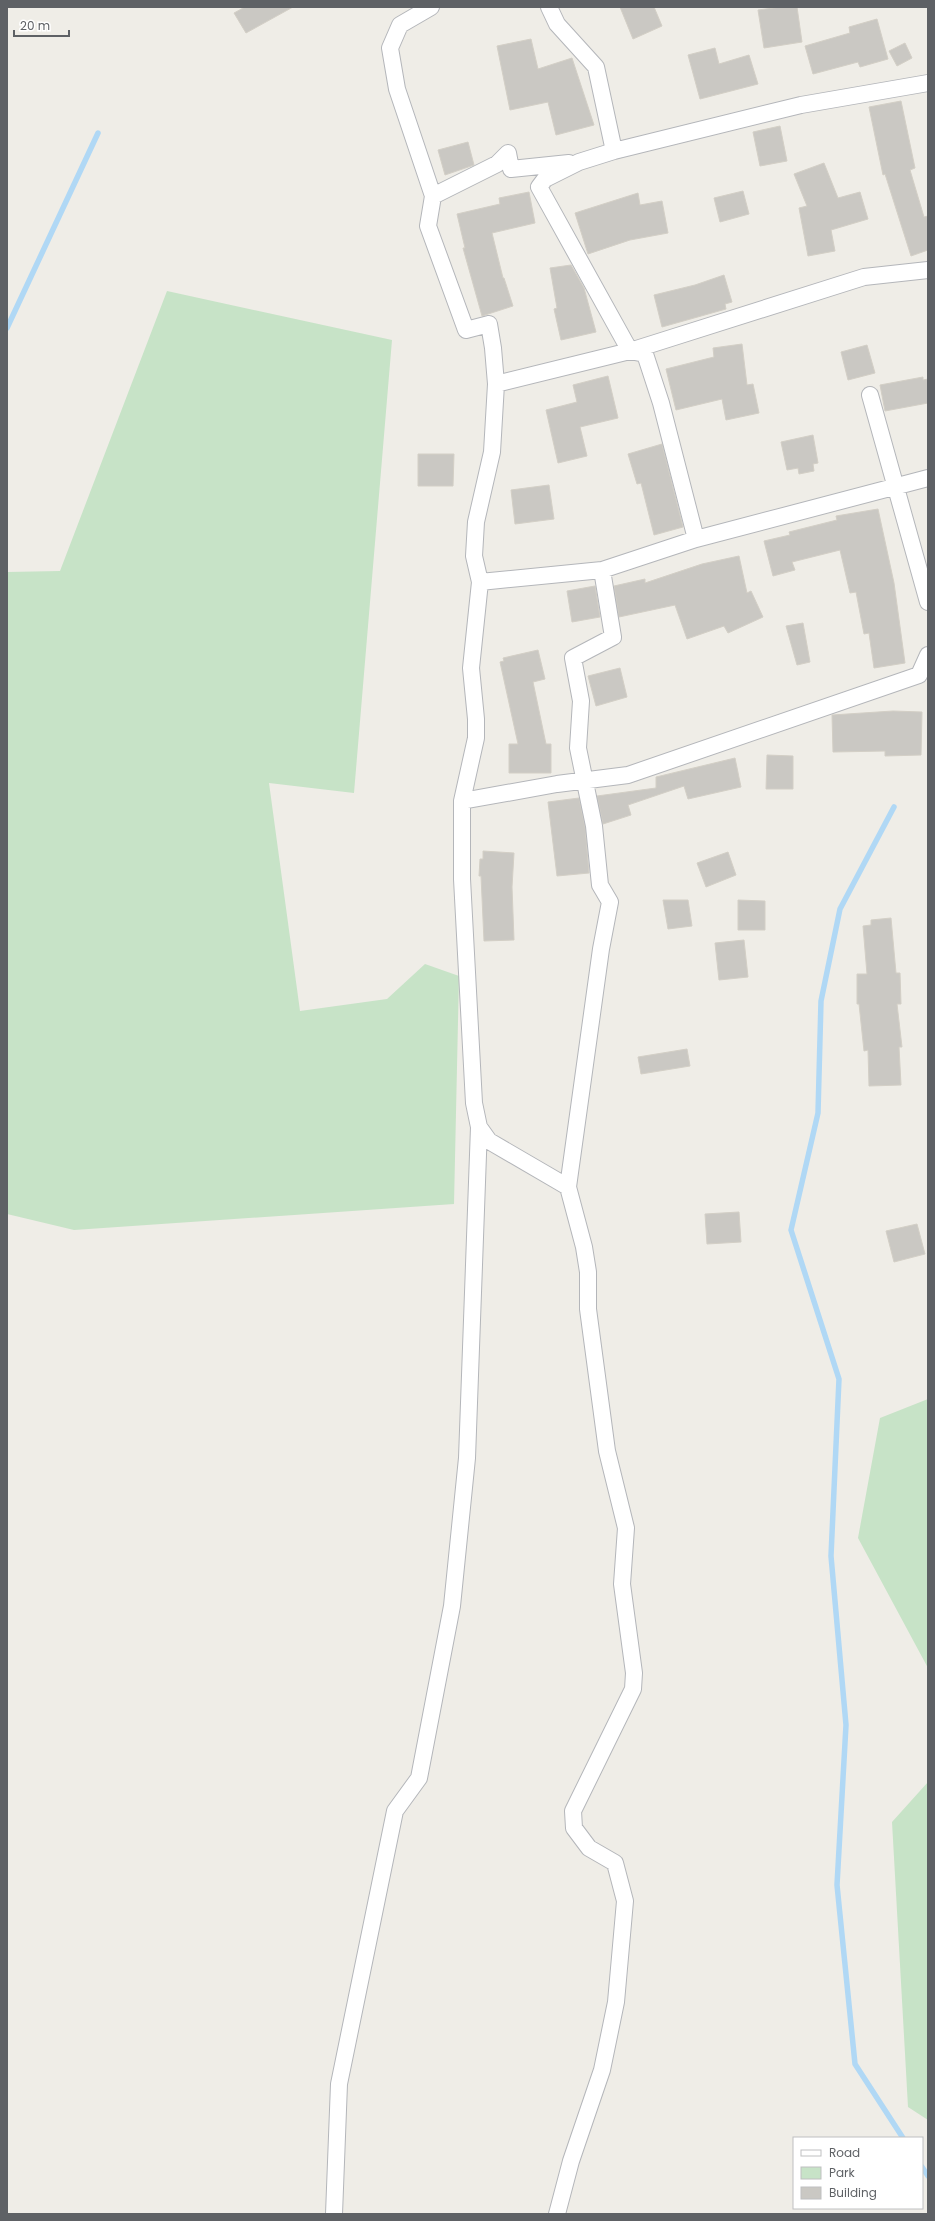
<svg xmlns="http://www.w3.org/2000/svg" width="935" height="2221" viewBox="0 0 935 2221" font-family="Poppins,sans-serif">
  <style>
    .green { fill: #c7e3c7 }
    .lines { fill: none; stroke-linecap: round; stroke-linejoin: round }
    .stream { stroke: #b0d8f5; stroke-width: 5.5 }
    .building { fill: #cac8c3; stroke: #d3cfc6 }
    .minor-casing { stroke: #b4b6ba; stroke-width: 18 }
    .minor { stroke: #fff; stroke-width: 16 }
  </style>
  <rect width="100%" height="100%" fill="#efede7"/>
  <path class="green" d="M167,291L392,340L354,793L269,783L300,1011L387,999L425,964L459,976L454,1204L74,1230L7,1214V572L60,571Z
    M928,1399V1668L858,1538L880,1418Z
    M928,1782V2120L908,2107L892,1822Z"/>
  <g class="lines">
    <path class="stream" d="M7,328L98,133
      M894,807L840,909L821,1001L818,1113L791,1230L839,1379L831,1556L846,1725L837,1885L855,2064L903,2138
      M922,2167L928,2176"/>
  </g>
  <path class="building" d="M245,7H293L246,33L234,13Z
    M620,7H654L662,26L633,39Z
    M781,7H797L802,42L764,48L758,10Z
    M877,19L888,59L860,67L858,62L813,74L805,46L850,33L849,27Z
    M531,39L538,69L572,58L594,125L556,135L548,102L510,110L497,46Z
    M905,43L912,58L897,66L889,51Z
    M715,48L719,64L749,55L758,84L700,99L688,55Z
    M901,101L915,168L910,170L924,217L928,216V250L911,256L885,174L883,175L869,107Z
    M780,126L787,161L760,166L753,132Z
    M468,142L474,165L445,175L438,150Z
    M824,163L838,198L860,192L868,219L831,230L835,251L808,256L799,208L807,206L794,174Z
    M743,191L749,214L720,222L714,198Z
    M529,192L535,223L492,233L503,278H504L513,306L482,316L463,248H465L457,214L500,204L499,198Z
    M638,193L640,205L662,201L668,233L630,240L588,254L575,213Z
    M571,265L584,288L596,332L561,340L554,309L557,308L550,268Z
    M724,275L732,302L725,304L726,309L662,327L654,295L695,285Z
    M742,344L747,385L753,384L759,413L726,420L722,399L676,410L666,369L714,357L713,348Z
    M867,345L875,373L848,380L841,352Z
    M608,376L618,418L580,427L587,456L558,463L546,410L577,402L573,385Z
    M923,377V380L928,379V403L885,411L880,385Z
    M813,435L818,463L813,464L814,471L799,474L798,468L787,470L781,442Z
    M662,444L683,527L654,535L641,483L637,484L628,454Z
    M418,454H454L453,486H418Z
    M549,485L554,519L515,524L511,490Z
    M878,509L894,583L905,663L874,668L869,633L864,634L856,592L850,593L840,550L792,562L795,570L773,576L764,541L790,535L789,532L837,520L836,516Z
    M739,556L747,593L751,591L763,617L728,633L724,626L687,639L675,605L619,617L614,586L645,579V583L702,564Z
    M595,586L600,617L572,622L567,591Z
    M803,623L810,662L797,665L786,626Z
    M538,650L545,679L533,682L546,744H551V773H509V744H518L500,662L504,661L503,658Z
    M620,668L627,697L596,706L588,676Z
    M893,711L922,712L921,755L885,756V751L833,752L832,715Z
    M767,755L793,756V789H766Z
    M735,758L741,787L688,799L684,786L628,805L631,815L603,824L597,796L656,788V777Z
    M579,798L585,827L589,873L557,876L548,802Z
    M483,851L514,853L512,887L514,940L484,941L481,876H479L480,859H483Z
    M728,852L736,875L706,887L697,863Z
    M663,900H688L692,926L668,929Z
    M738,900L765,901V930H738Z
    M891,918L896,973H900L901,1004H897L902,1047H899L901,1085L869,1086L868,1050L864,1051L859,1004H857V974H867L863,926L871,925V920Z
    M744,940L748,977L719,980L715,943Z
    M687,1049L690,1066L641,1074L638,1057Z
    M739,1212L741,1242L707,1244L705,1214Z
    M917,1224L925,1254L894,1262L886,1231Z"/>
  <g class="lines">
    <defs>
      <path id="minor" d="M431,7L400,25L390,48L397,89L433,196
        M549,7L557,24L596,67L614,151
        M496,384L630,351L864,277L928,270
        M870,395L928,602
        M696,539L928,478
        M480,582L602,570
        M462,801L557,784L628,775L919,675L928,655
        M568,1187L489,1141L479,1127L474,1103L462,879V801L476,738V719L471,668L480,582L474,556L476,522L492,452L496,384L493,348L489,324L466,330L428,226L433,196L497,164L508,153L511,169L569,163
        M334,2214L339,2084L395,1811L419,1778L452,1606L467,1458L479,1127
        M557,2214L571,2161L602,2070L616,2002L625,1901L615,1863L589,1848L574,1828L573,1811L633,1689L634,1673L622,1584L626,1528L607,1451L588,1309V1272L584,1247L568,1187L601,949L610,902L600,885L594,826L578,748L581,701L573,658L613,637L602,570L696,539L661,403L645,354L630,351L539,187L545,179L579,162L614,151L801,105L928,83"/>
    </defs>
    <use href="#minor" class="minor-casing"/>
    <use href="#minor" class="minor"/>
  </g>
  <rect width="935" height="2221" fill="none" stroke="#5e6165" stroke-width="16"/>
  <rect x="793" y="2137" width="130" height="72" fill="#ffffff" stroke="#bfc0c1"/>
  <rect x="801" y="2150" width="20" height="6" fill="#ffffff" stroke="#bfc0c1"/>
  <text x="829" y="2157" font-size="12" fill="#5e6165">Road</text>
  <rect x="801" y="2167" width="20" height="12" fill="#c7e3c7" stroke="#bfc0c1"/>
  <text x="829" y="2177" font-size="12" fill="#5e6165">Park</text>
  <rect x="801" y="2187" width="20" height="12" fill="#cac8c3" stroke="#bfc0c1"/>
  <text x="829" y="2197" font-size="12" fill="#5e6165">Building</text>
  <path d="M14 30v6h55v-6" fill="none" stroke="#5e6165" stroke-width="2"/>
  <text x="20" y="30" font-size="12" fill="#5e6165" stroke="#ffffff" stroke-width="3" paint-order="stroke">20 m</text>
</svg>
